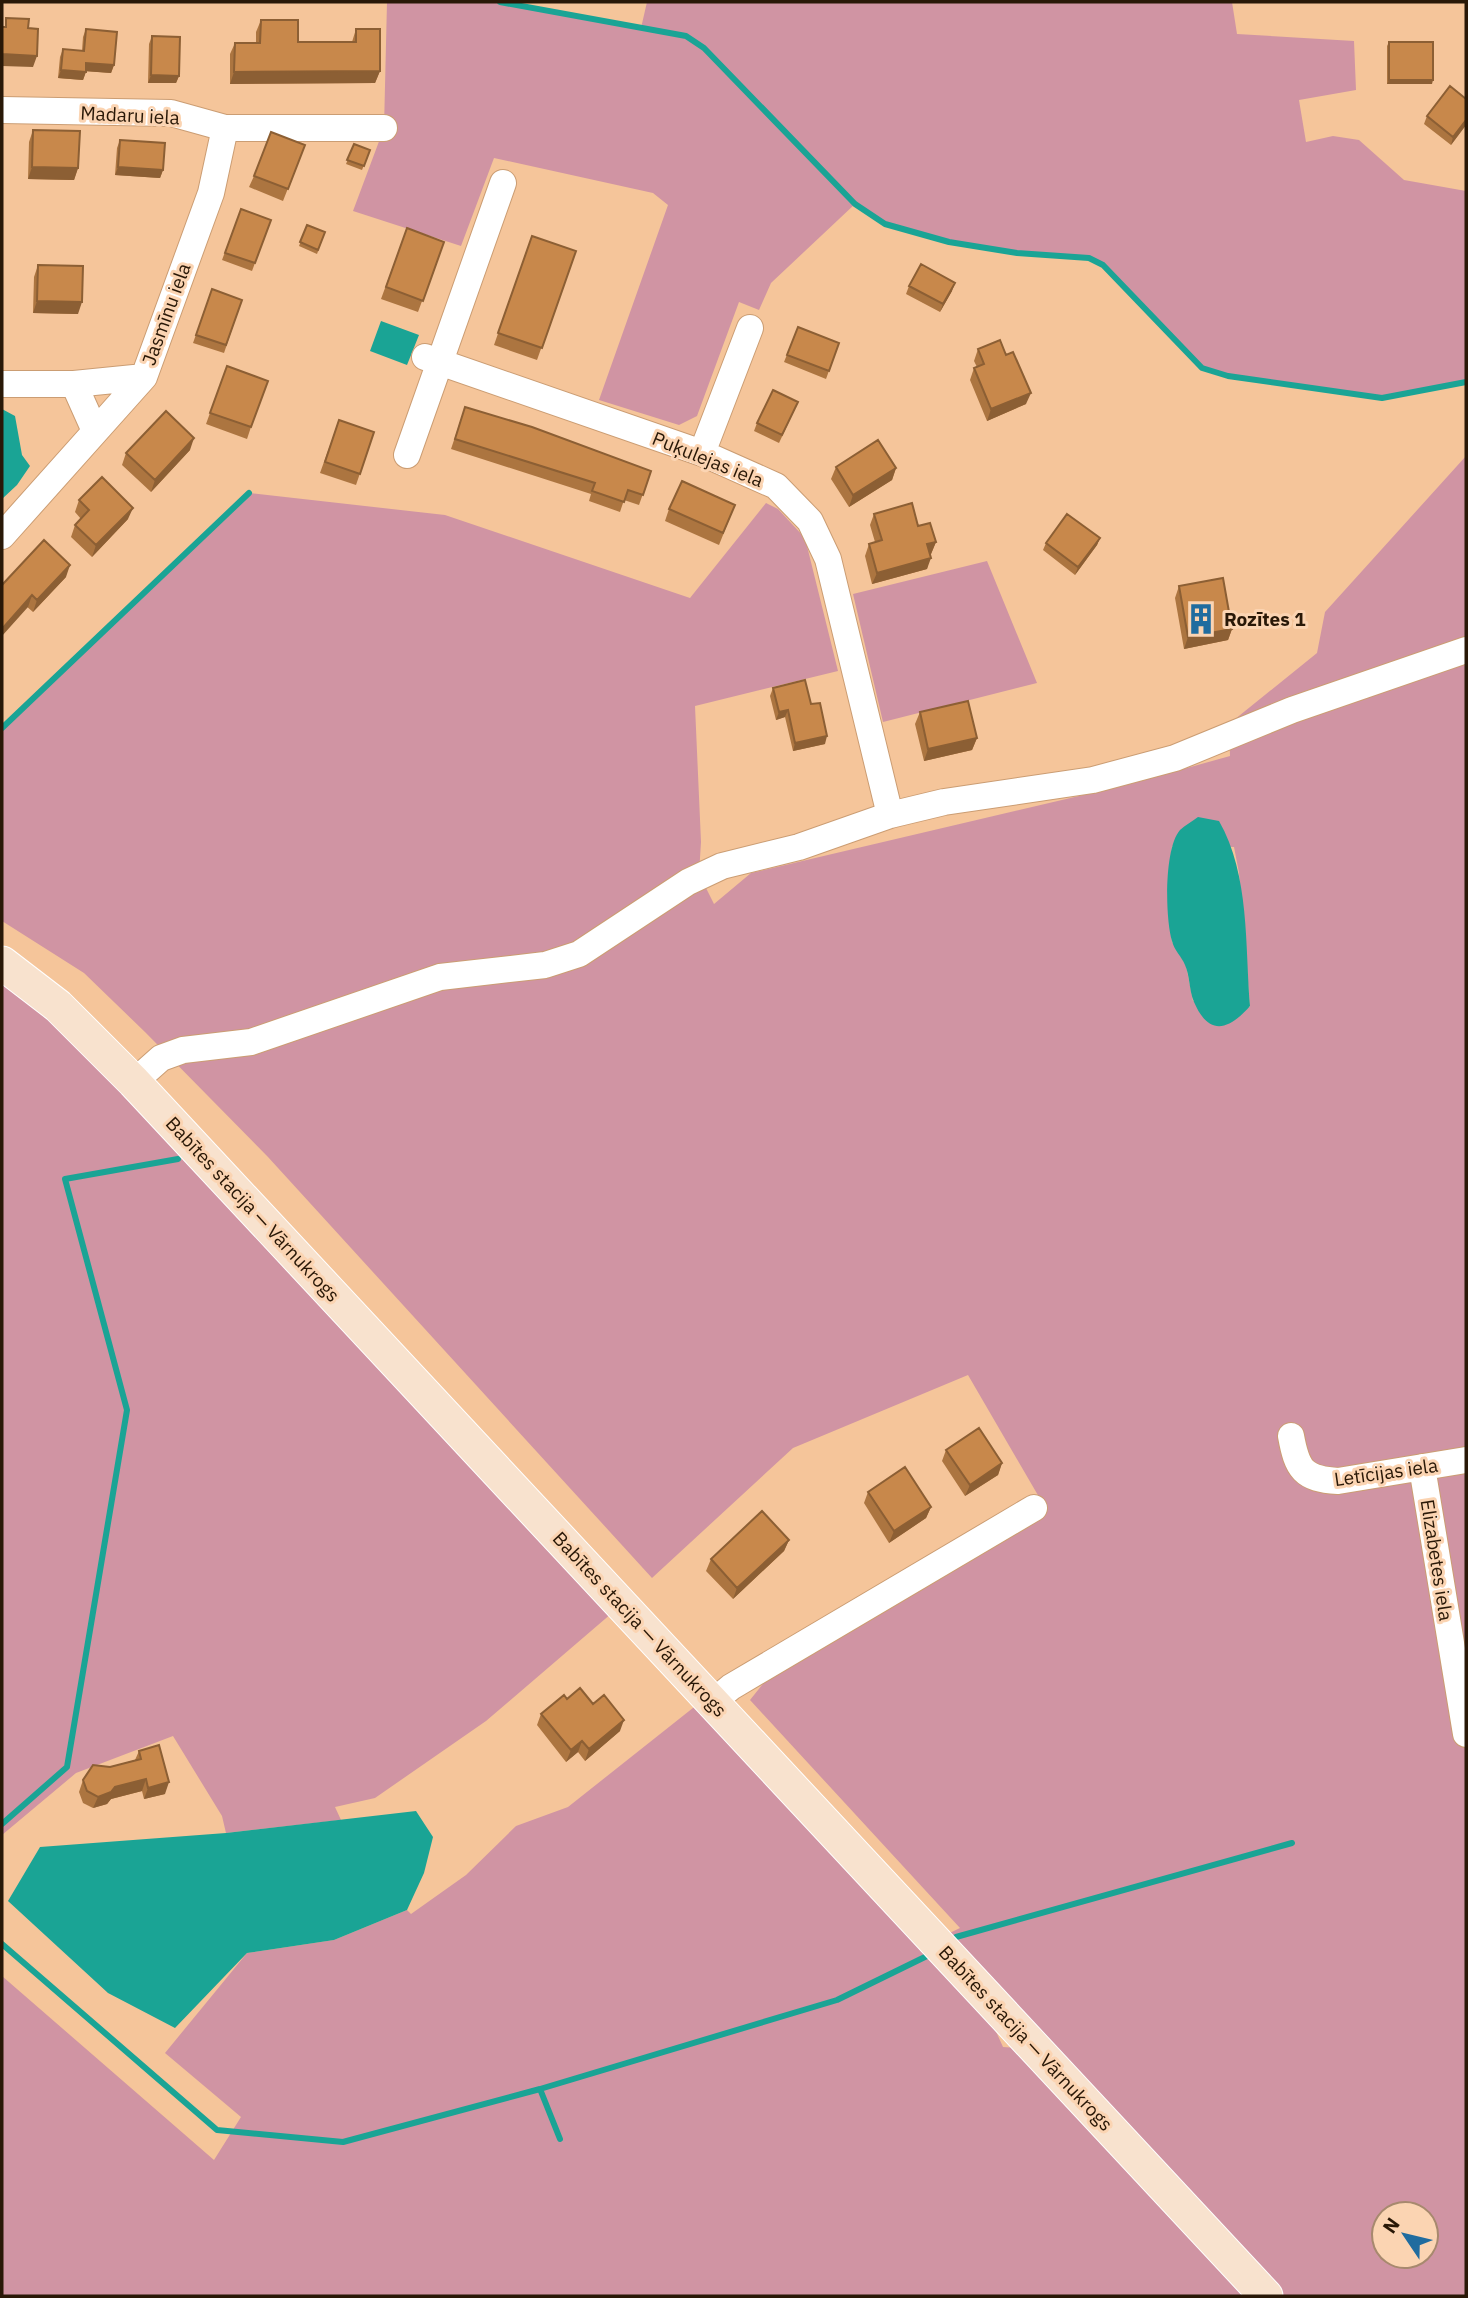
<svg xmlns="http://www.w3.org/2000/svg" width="1468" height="2298" viewBox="0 0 1468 2298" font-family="'IBM Plex Sans',sans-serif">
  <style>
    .green { fill: #d094a3; fill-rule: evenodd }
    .water { fill: #1aa495 }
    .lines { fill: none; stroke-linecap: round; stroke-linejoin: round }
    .stream { stroke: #1aa495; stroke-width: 6 }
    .minor-casing { stroke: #cb9d73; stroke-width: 28 }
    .major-casing { stroke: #fff; stroke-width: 35 }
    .minor { stroke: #fff; stroke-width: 26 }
    .major { stroke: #f8e2ce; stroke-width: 33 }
    .wall { fill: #ac7540 }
    .shaded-wall { fill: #8c5f34 }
    .building { fill: #c8884b; stroke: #8c5f34; stroke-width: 2 }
    .labels { text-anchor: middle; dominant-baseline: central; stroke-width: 6; stroke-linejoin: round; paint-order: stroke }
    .street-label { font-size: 19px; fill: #291807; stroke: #fbd4b2 }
    .poi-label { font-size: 19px; font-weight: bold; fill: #291807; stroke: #fbd4b2; text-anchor: start }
  </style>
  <rect width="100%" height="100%" fill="#f5c59a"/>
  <path class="green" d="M387,2H499L641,28L647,2H1232L1237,34L1354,41L1356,90L1299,100L1306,142L1333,136L1359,140L1404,180L1466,191V382L1382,398L1228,376L1202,368L1103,265L1089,258L1017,253L949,242L885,224L855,204L771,283L759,310L739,302L697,416L679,425L599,400L668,205L653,193L494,158L461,246L353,211L384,128Z
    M1466,456V2296H1282L980,1996L1003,2047L1020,2048L1248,2296H2V1976L214,2160L241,2117L165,2053L247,1953L334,1940L407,1910L411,1914L466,1875L516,1826L568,1807L703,1700L927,1944L960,1928L750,1700L766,1680L1039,1497L968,1375L793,1448L652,1578L268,1157L145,1032L84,973L2,921V726L249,493L445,515L690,598L766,503L778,509L805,538L838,671L695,706L701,842L699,874L714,904L751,873L1126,785L1230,756L1229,724L1317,653L1325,612ZM1172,846L1234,847L1239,873L1250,1007L1193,1001L1186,965L1172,942L1168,893ZM1384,2214H1426V2256H1384Z
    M987,561L1037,683L883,722L853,594Z
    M2,982L50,1015L612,1613L486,1721L375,1798L335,1807L341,1820L226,1833L222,1816L173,1736L76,1773L2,1835Z"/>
  <path class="water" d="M381,321L419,335L407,365L370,351Z
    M2,409L15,416L22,455L30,466L17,485L2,499Z
    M1198,817L1219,821C1250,875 1245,946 1250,1006C1229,1030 1209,1037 1194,1002C1189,990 1190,976 1185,965C1182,957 1174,950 1172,941C1165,918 1164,848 1180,830C1185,825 1193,821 1198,817Z
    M416,1811L433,1837L424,1873L407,1910L334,1940L247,1953L175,2028L108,1993L8,1901L40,1847L226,1833Z"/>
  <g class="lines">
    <path class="stream" d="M500,2L686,36L704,48L855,204L885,224L949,242L1017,253L1089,258L1103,265L1202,368L1228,376L1382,398L1466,382
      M2,728L249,493
      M2,1824L67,1767L127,1410L65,1179L178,1159
      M956,1937L1292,1843
      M2,1944L217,2130L343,2142L540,2089L837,2000L929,1955
      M540,2089L560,2139"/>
    <defs>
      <path id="minor" d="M2,110L171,113L225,128H384
        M425,357L702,453L776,486L810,521L828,559L890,815
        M2,384H74L144,377
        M74,384L95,431
        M702,453L750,328
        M407,455L503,183
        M2,536L144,377L211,193L225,128
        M134,1082L161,1058L183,1050L251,1042L440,977L545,965L579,954L688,882L722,866L799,847L890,815L944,802L1093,780L1175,758L1292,710L1466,650
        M1291,1436C1297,1469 1303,1479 1338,1481L1466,1460
        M1422,1467L1466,1734
        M713,1702L731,1687L1034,1508"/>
      <path id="major" d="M2,963L58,1006L134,1082L1266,2296"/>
    </defs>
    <use href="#minor" class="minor-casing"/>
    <use href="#major" class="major-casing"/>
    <use href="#minor" class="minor"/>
    <use href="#major" class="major"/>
  </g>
  <path class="wall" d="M261,20L298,42H352L356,29L380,71L375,83L230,84V54L235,43H256V32Z
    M86,29L114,65L111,73L86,71L83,80L58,78L60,57L63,49L82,51L83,37Z
    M152,36L179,76L176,83H148L149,44Z
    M1389,42L1432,84H1387V46Z
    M1466,99V125L1451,145L1424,124L1427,116Z
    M33,130L78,168L74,180L28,179L29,142Z
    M120,140L163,170L160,178L115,175L117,148Z
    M354,144L370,150L362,170L346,164Z
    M305,145L283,201L249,187L254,176Z
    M241,209L271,220L252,271L222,260Z
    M307,225L325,232L317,254L299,246Z
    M407,228L444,242L418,312L381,299Z
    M532,236L576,251L537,360L494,345Z
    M38,265L78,314L33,313L34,277Z
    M909,286L952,291L940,312L906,294Z
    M212,289L242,300L224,353L193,343Z
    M798,327L839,343L826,379L784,362Z
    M978,349L1026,404L987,421L970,380L974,368L977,367L974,361Z
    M227,366L251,427L247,439L206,424Z
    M465,407L651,471L639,505L624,500L620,512L589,501L591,494L451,449Z
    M795,409L779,443L754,431L757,423Z
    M339,420L374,432L356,485L320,473Z
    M190,450L151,492L122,465L126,453Z
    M836,467L896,468L892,480L849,507L831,479Z
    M79,500L128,519L92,557L71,537L75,525L81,519L75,512Z
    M735,505L719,545L665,521L669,509Z
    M874,514L936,542L931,554H930L927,569L872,584L865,556L869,544L875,542L870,525Z
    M1100,538L1097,545L1075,575L1043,550L1046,543Z
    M66,577L33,612L2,585Z
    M1179,586L1232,629L1228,640L1184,649L1175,598Z
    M773,688L811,704L825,744L793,751L785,717L776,720L770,696Z
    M920,712L977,738L972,750L924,761L915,724Z
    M946,1450L1002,1463L998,1475L965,1496L942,1461Z
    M868,1492L931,1507L926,1518L889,1543L864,1503Z
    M789,1540L784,1551L733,1599L706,1571L711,1559Z
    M567,1699L593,1704L620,1731L585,1761L578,1752L566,1762L537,1725L541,1714Z
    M139,1751L165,1794L144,1799L142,1791L111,1799L107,1804L93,1808L83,1803L79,1792L83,1780L110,1767L135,1760Z"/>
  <path class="shaded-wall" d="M2,54L37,56L33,67L2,66Z
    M86,63L114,65L111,73L83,71Z
    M61,70L86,72L83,80L58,78Z
    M380,71L375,83L230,84L234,72Z
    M151,75L179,76L176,83H148Z
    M1389,80H1433L1432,84H1387Z
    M1466,120V125L1451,145L1453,137Z
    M32,167L78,168L74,180L28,179Z
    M118,167L163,170L160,178L115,175Z
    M955,283L952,291L940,312L943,304Z
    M37,301L82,302L78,314L33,313Z
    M1031,393L1026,404L987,421L991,409Z
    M194,438L190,450L151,492L155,480Z
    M896,468L892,480L849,507L853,495Z
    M133,508L128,519L92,557L96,545Z
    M1100,538L1097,545L1075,575L1078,567Z
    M936,542L931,554L923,556L927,544Z
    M931,558L927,569L872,584L877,573Z
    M70,565L66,577L33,612L37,600Z
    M32,595L28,607L2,636V629Z
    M1232,629L1228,640L1184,649L1188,637Z
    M788,710L785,717L776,720L779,712Z
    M827,736L825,744L793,751L795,743Z
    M977,738L972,750L924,761L928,749Z
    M1002,1463L998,1475L965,1496L970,1485Z
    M931,1507L926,1518L889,1543L894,1531Z
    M789,1540L784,1551L733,1599L737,1588Z
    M624,1720L620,1731L585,1761L589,1749Z
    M582,1741L578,1752L566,1762L571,1750Z
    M146,1779L142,1791L111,1799L107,1804L93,1808L98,1797L115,1787Z
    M169,1782L165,1794L144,1799L148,1788Z"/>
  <path class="building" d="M6,18L29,19L28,28L38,29L37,56L2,54V27H6Z
    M261,20H298V42H356V29H380V71L234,72L235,43H260Z
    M86,29L117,32L114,65L86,63V72L61,70L63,49L84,51Z
    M152,36L180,37L179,76L151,75Z
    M1389,42H1433V80H1389Z
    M1450,86L1466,99V120L1453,137L1427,116Z
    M33,130L80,131L78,168L32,167Z
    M271,132L305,145L288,189L254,176Z
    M120,140L165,143L163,170L118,167Z
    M354,144L370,150L364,166L347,160Z
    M241,209L271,220L255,263L225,253Z
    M307,225L325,232L318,250L300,242Z
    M407,228L444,242L423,301L386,287Z
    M532,236L576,251L542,348L498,333Z
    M921,264L955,283L943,304L909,286Z
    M38,265L83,266L82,302L37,301Z
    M212,289L242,300L226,345L196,335Z
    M798,327L839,343L829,371L787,355Z
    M1000,340L1006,355L1013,352L1031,393L991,409L974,368L984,364L978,349Z
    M227,366L268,381L251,427L210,413Z
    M773,390L798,402L782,435L757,423Z
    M465,407L532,427L651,471L643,495L628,490L624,502L592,491L595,483L455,439Z
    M166,411L194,438L155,480L126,453Z
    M339,420L374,432L360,474L325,462Z
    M878,440L896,468L853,495L836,467Z
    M102,477L133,508L96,545L75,525L89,510L79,500Z
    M682,481L735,505L723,533L669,509Z
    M912,503L918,526L930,523L936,542L927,544L931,558L877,573L869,544L882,540L874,514Z
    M1067,514L1100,538L1078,567L1046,543Z
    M44,540L70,565L37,600L32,595L2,629V585Z
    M1223,578L1232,629L1188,637L1179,586Z
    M805,680L811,704L820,703L827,736L795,743L788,710L779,712L773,688Z
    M968,701L977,738L928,749L920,712Z
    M979,1428L1002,1463L970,1485L946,1450Z
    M905,1467L931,1507L894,1531L868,1492Z
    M762,1511L789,1540L737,1588L711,1559Z
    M580,1688L593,1704L604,1695L624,1720L589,1749L582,1741L571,1750L541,1714L564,1695L567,1699Z
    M159,1745L169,1782L148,1788L146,1779L115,1787L111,1792L98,1797L87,1791L83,1780L93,1765L110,1767L141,1759L139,1751Z"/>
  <defs>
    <symbol id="building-bare" viewBox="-9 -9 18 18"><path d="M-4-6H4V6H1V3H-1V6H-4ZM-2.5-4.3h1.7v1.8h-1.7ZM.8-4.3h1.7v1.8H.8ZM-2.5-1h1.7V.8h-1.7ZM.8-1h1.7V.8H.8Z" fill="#206c9f" stroke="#fbd4b2" stroke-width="2.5" paint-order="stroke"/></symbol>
  </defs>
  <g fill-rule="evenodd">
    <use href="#building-bare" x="1179" y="597" width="44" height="44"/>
  </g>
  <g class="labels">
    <g class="street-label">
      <text transform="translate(130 115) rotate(3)">Madaru iela</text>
      <text transform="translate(166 314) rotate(-70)">Jasmīnu iela</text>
      <text transform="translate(708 459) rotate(22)">Puķulejas iela</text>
      <text transform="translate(253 1209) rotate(47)">Babītes stacija — Vārnukrogs</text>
      <text transform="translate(1386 1472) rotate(-8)">Letīcijas iela</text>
      <text transform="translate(1437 1560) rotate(81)">Elizabetes iela</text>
      <text transform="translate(640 1624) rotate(47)">Babītes stacija — Vārnukrogs</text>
      <text transform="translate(1026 2038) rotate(47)">Babītes stacija — Vārnukrogs</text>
    </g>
    <g class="poi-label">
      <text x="1224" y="619">Rozītes 1</text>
    </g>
  </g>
  <rect width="1468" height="2298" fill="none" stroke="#291807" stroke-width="7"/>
  <g transform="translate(1405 2235) rotate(305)"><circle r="33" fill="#fbd4b2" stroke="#a7896e" stroke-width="2"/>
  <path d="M0-5L12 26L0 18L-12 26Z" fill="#206c9f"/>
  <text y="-10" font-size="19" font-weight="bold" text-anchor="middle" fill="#291807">N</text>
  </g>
</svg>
